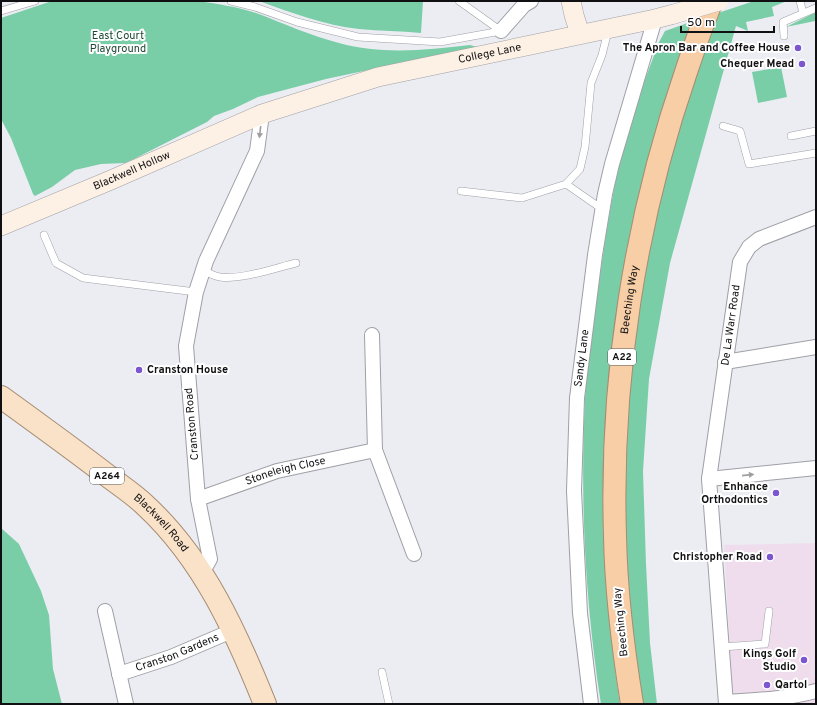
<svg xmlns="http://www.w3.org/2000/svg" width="817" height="705" viewBox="0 0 817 705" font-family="Overpass,sans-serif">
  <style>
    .commercial { fill: #efdded }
    .green { fill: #7acea7 }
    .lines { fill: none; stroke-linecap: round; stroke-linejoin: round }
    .lane-casing { stroke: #9fa0a6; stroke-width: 8 }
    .street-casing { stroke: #9fa0a6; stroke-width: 16 }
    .secondary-casing { stroke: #9fa0a6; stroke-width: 20 }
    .primary-casing { stroke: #a68c72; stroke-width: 24 }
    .highway-casing { stroke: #a68c72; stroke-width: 24 }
    .lane { stroke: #fff; stroke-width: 7 }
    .street { stroke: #fff; stroke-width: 14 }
    .secondary { stroke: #fdf0e4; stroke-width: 19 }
    .primary { stroke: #fae2c9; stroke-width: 22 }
    .highway { stroke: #f7cea5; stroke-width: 22 }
    .secondary-bridge-casing { stroke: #9fa0a6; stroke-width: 20; stroke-linecap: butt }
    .secondary-bridge { stroke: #fdf0e4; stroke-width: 19 }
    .oneway { fill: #9f9fa0 }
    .poi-dot { fill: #7b56cf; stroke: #fff; stroke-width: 1.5 }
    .labels { text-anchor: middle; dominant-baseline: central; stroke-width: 4; stroke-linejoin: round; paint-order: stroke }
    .shield { fill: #fff; stroke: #585859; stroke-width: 1 }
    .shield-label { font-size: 10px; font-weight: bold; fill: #101012 }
    .park-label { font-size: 11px; fill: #1c4734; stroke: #fff }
    .poi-label { font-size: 11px; font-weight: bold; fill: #101012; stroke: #fff; text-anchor: end }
    .street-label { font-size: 11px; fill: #101012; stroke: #fff }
  </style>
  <rect width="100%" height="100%" fill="#ebedf3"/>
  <path class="commercial" d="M816,543V704H733L724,545Z"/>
  <path class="green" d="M52,1H199C218,4 238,7 256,13C283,23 311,36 339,43C383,55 426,50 470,45L477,47L326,79L258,97L233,109L214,116L207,122L134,159L125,163L101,164L75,170L52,187L35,196L33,194L11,138L1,119V18Z
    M259,1H423L421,33C400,31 380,31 359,29C324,25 292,13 259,1Z
    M754,1H787L772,7L774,16L746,22L748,31L736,26L670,263L649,379L643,471L646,564L650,643L657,704H642L629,598L625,537V449L629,397L634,344L642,294L656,215L686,103L715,14Z
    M816,12V27L815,21L786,27Z
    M699,19C686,53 674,87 661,121C657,134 651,147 648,161C636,199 629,241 622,281C598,423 598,562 620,704H601C585,603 580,500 585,398C587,363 593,327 598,291C605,238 613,185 627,133C635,103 648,73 658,44L665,31Z
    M781,67L787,97L758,103L752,72Z
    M1,528L19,544L41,591L49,615L53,669L62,704H1Z"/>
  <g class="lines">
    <defs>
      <path id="lane" d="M231,1L255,7L297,22L358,37L440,42L501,31
        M459,1L501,31
        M800,1L803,13
        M1,11L35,1
        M784,36L783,22L816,8
        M723,126L740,131L749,164L816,153
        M791,136L816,131
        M461,191L522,198L566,184
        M602,209L566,184L580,169L585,147L591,83L602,55L608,31
        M44,235L56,263L83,278L196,292
        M203,270C208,273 214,276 220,277C241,280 275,268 296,263
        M722,647L765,644L769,611
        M382,672L389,704"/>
      <g id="street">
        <path d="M501,31L524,5L531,1"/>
        <path d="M372,335L375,450"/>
        <path d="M725,362L816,347"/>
        <path d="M709,479L816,468"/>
        <path id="s1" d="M198,499L277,471L375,450L414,554"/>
        <path d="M200,569L206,566L210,559L198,499L186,346L196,292L206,261L257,151L262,114"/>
        <path d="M105,611L126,704"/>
        <path id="s2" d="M119,674L171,657L234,630"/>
        <path d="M726,702C756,700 786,699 816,691"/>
        <path id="s3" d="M591,704L580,613L574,491L577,398L595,255L605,194L612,164L655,19"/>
        <path id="s4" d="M726,704L709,479L740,262L749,247L759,239L816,217"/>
      </g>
      <g id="secondary">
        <path d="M571,1L574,15L580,34"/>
        <path id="s5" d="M1,226L111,180L262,114L378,77L655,19L674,14"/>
      </g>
      <g id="primary">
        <path id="s6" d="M1,397C37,423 73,449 108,476C121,486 135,495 146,506C204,560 236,632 265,704"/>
      </g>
      <g id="highway">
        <path id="s7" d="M632,704C623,648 616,592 615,536C610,379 635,220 686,72C694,48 702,24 712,1"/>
      </g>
    </defs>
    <use href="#lane" class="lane-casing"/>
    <use href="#street" class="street-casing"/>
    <use href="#secondary" class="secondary-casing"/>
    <use href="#primary" class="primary-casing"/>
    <use href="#highway" class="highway-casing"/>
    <use href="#lane" class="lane"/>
    <use href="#street" class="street"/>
    <use href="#secondary" class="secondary"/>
    <use href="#primary" class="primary"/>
    <use href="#highway" class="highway"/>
    <defs>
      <path id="secondary-bridge" d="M674,14L719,1"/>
    </defs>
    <use href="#secondary-bridge" class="secondary-bridge-casing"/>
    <use href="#secondary-bridge" class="secondary-bridge"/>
  </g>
  <defs><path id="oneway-solid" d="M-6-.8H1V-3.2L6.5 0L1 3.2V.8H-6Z"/></defs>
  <g class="oneway">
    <use href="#oneway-solid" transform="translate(260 132) rotate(97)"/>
    <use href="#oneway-solid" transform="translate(748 475) rotate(-6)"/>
  </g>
  <g class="poi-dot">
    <circle cx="798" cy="48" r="4"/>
    <circle cx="802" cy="64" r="4"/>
    <circle cx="139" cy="370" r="4"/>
    <circle cx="776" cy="493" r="4"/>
    <circle cx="770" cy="557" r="4"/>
    <circle cx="804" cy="660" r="4"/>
    <circle cx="767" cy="685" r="4"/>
  </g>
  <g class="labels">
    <g class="shield">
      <rect x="608" y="349" width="28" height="16" rx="3"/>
      <rect x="90" y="468" width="34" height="16" rx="3"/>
    </g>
    <g class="shield-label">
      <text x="622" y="357">A22</text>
      <text x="107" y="476">A264</text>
    </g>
    <g class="park-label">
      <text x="118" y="36">East Court<tspan x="118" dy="13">Playground</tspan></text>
    </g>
    <g class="poi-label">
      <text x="790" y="48">The Apron Bar and Coffee House</text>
      <text x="794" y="64">Chequer Mead</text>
      <text x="147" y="370" text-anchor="start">Cranston House</text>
      <text x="768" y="487">Enhance<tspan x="768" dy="13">Orthodontics</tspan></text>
      <text x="762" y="557">Christopher Road</text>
      <text x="796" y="654">Kings Golf<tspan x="796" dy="13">Studio</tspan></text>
      <text x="775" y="685" text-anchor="start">Qartol</text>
    </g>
    <g class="street-label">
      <text stroke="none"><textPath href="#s5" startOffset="520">College Lane</textPath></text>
      <text stroke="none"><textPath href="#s5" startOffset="142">Blackwell Hollow</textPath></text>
      <text stroke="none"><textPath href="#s7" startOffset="406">Beeching Way</textPath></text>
      <text stroke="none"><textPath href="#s4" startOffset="381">De La Warr Road</textPath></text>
      <text stroke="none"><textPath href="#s3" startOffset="347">Sandy Lane</textPath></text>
      <text transform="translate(192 424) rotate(-95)">Cranston Road</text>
      <text stroke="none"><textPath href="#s1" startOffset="92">Stoneleigh Close</textPath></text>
      <text stroke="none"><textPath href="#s6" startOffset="204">Blackwell Road</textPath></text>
      <text transform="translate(621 622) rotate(-96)">Beeching Way</text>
      <text stroke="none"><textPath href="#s2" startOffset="62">Cranston Gardens</textPath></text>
    </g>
  </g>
  <rect width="817" height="705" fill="none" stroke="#101012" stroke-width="4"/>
  <path d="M681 26v6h93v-6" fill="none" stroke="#101012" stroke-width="2"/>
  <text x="687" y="26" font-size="12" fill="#101012" stroke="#ffffff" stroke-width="3" paint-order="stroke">50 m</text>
</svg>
